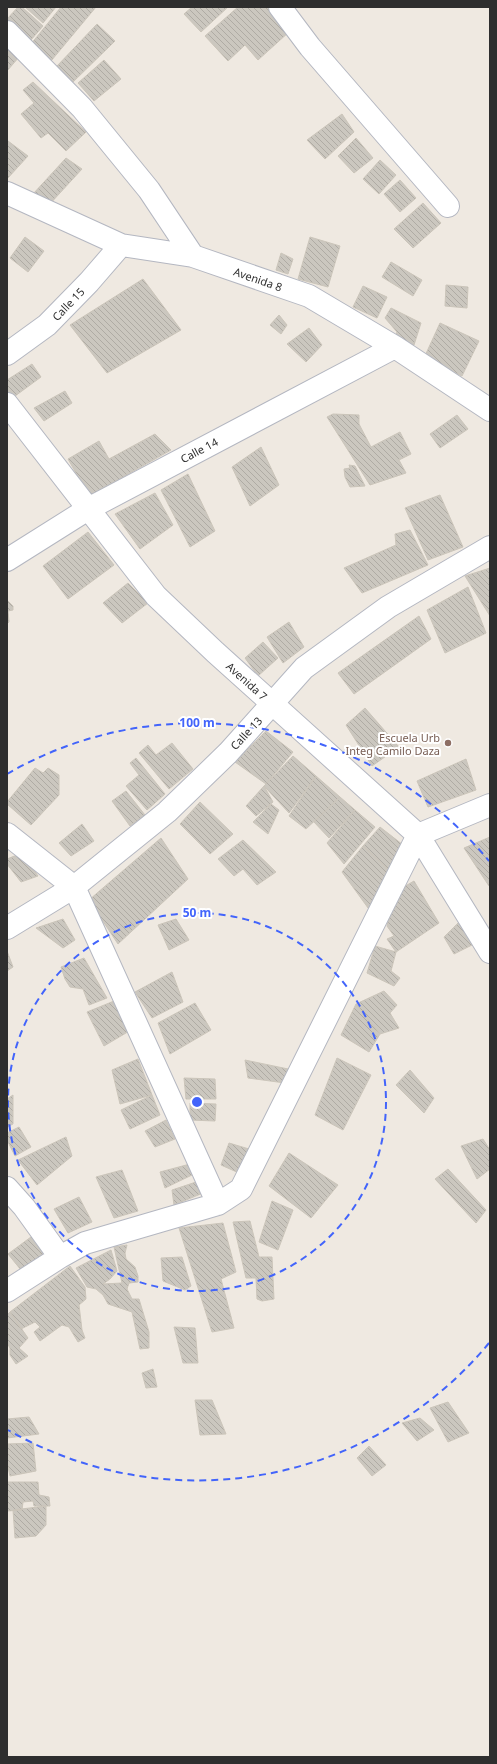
<svg xmlns="http://www.w3.org/2000/svg" width="497" height="1764" viewBox="0 0 497 1764" font-family="'Noto Sans',sans-serif">
  <style>
    .building { fill: url(#building-back-hatch); stroke: #cbc5ba }
    .lines { fill: none; stroke-linecap: round; stroke-linejoin: round }
    .minor-casing { stroke: #b4b7c1; stroke-width: 24 }
    .minor { stroke: #fff; stroke-width: 22 }
    .ring { fill: none; stroke: #4264fb; stroke-width: 2; stroke-dasharray: 7 5 }
    .education-dot { fill: #8d6e63; stroke: #fff; stroke-width: 1.5 }
    .labels { text-anchor: middle; dominant-baseline: central; stroke-width: 4; stroke-linejoin: round; paint-order: stroke }
    .street-label { font-size: 11px; fill: #2e2e2e; stroke: #fff }
    .education-label { font-size: 11px; fill: #785e54; stroke: #fff; text-anchor: end }
    .centre { fill: #4264fb; stroke: #fff; stroke-width: 2 }
    .ring-label { font-size: 12px; text-anchor: middle; font-weight: bold; fill: #4264fb; stroke: #fff; stroke-width: 4; stroke-linejoin: round; paint-order: stroke }
  </style>
  <defs>
    <pattern id="building-back-hatch" width="6" height="6" patternUnits="userSpaceOnUse"><rect width="6" height="6" fill="#cbc7bf"/><path d="M-1 5l2 2M0 0l6 6M5-1l2 2" fill="none" stroke="#afaba4"/></pattern>
  </defs>
  <rect width="100%" height="100%" fill="#efe9e1"/>
  <path class="building" d="M18,7H22L43,26L31,40L7,19Z
    M25,7H56L43,23Z
    M61,7H96L51,61L31,44Z
    M192,7H228L201,32L184,14Z
    M238,7H266L289,32L258,60L245,45L228,61L205,36Z
    M97,24L115,41L72,83L57,66Z
    M7,47L19,57L7,71Z
    M104,60L121,79L94,101L78,83Z
    M33,82L86,132L66,151L48,133L41,138L21,114L34,103L23,90Z
    M342,114L354,132L325,159L307,140Z
    M356,138L373,158L354,173L338,156Z
    M8,141L28,156L7,179V143Z
    M66,158L82,169L48,206L33,194Z
    M380,160L396,175L379,194L363,179Z
    M400,180L416,198L400,212L384,194Z
    M423,203L441,223L413,248L394,229Z
    M25,237L44,251L28,272L10,258Z
    M310,237L340,246L328,287L298,279Z
    M281,253L293,259L288,274L276,270Z
    M391,262L422,280L413,296L382,277Z
    M143,279L181,330L107,373L70,325Z
    M446,285L468,287L467,308L445,306Z
    M363,286L387,297L377,318L353,307Z
    M391,308L421,323L414,345L394,340L397,332L385,318Z
    M279,315L287,325L281,334L270,325Z
    M440,323L479,341L462,376L424,358Z
    M309,328L322,345L306,362L287,344Z
    M32,364L41,377L11,399L7,393V380Z
    M65,391L72,403L44,421L34,408Z
    M333,414L359,415V424L371,447L400,432L411,454L399,460L406,473L370,485L327,417Z
    M457,415L468,429L440,448L430,434Z
    M155,434L171,450L89,496L68,459L99,441L109,459Z
    M261,447L279,485L250,506L232,467Z
    M349,465L355,466L365,486L350,487L345,477L344,469L350,468Z
    M188,474L215,531L190,547L161,490Z
    M155,493L173,525L140,549L115,514Z
    M440,495L463,547L428,560L405,508Z
    M410,530L428,565L362,593L344,568L396,545L395,534Z
    M88,532L114,565L68,599L43,566Z
    M490,568V616L465,576Z
    M128,583L148,603L122,623L103,603Z
    M468,587L486,633L445,653L427,610Z
    M7,600L13,606V610L8,611L9,622L7,624Z
    M419,616L431,639L354,694L338,673Z
    M289,622L304,647L283,663L267,637Z
    M263,642L278,658L258,676L245,658Z
    M365,708L399,747L372,766L346,725Z
    M266,731L293,752L266,784L235,762Z
    M172,743L193,769L169,789L139,753L148,745L156,755Z
    M293,756L316,776L289,813L264,786Z
    M136,758L165,794L147,810L126,786L139,775L130,763Z
    M466,759L476,790L428,807L417,781Z
    M35,768L43,773L48,768L59,775V795L31,825L7,804V802Z
    M316,776L340,797L306,829L289,816Z
    M264,786L273,802L256,816L246,806Z
    M126,791L145,815L130,826L112,801Z
    M340,797L355,810L329,838L314,822Z
    M200,802L233,834L210,854L180,824Z
    M271,804L279,810L268,834L253,822Z
    M355,810L375,827L344,864L327,843Z
    M82,824L94,841L71,856L59,843Z
    M380,827L407,848L389,870L363,846Z
    M490,837V886H489L464,848Z
    M161,838L188,879L118,944L89,900Z
    M243,840L276,872L257,885L243,869L234,876L218,859Z
    M363,846L391,872L371,912L342,872Z
    M22,853L38,876L21,882L7,864V859Z
    M414,881L439,923L396,952L387,939L394,936L387,926L393,900L390,895Z
    M63,919L75,940L63,948L36,928Z
    M176,919L189,940L169,950L158,925Z
    M462,919L476,943L454,954L444,937Z
    M375,946L396,952L391,971L400,978L394,986L367,973Z
    M7,951L13,967L7,971Z
    M84,958L107,998L89,1005L83,989L70,987L65,979L61,967Z
    M172,972L183,1002L152,1018L135,992Z
    M384,991L397,1005L390,1013L399,1028L380,1034L356,1004Z
    M119,999L131,1030L104,1046L87,1012Z
    M195,1003L211,1030L170,1054L158,1023Z
    M356,1004L380,1034L369,1052L341,1035Z
    M337,1058L371,1075L343,1130L315,1115Z
    M138,1059L152,1095L120,1104L112,1070Z
    M245,1060L293,1070L285,1083L248,1078Z
    M410,1070L434,1098L424,1113L396,1085Z
    M184,1078L215,1079L216,1099H186Z
    M13,1095V1124L7,1127V1099Z
    M152,1095L160,1115L130,1129L121,1110Z
    M190,1103L216,1104L215,1121L190,1120Z
    M166,1120L175,1139L155,1147L145,1131Z
    M19,1127L31,1147L15,1156L7,1140V1133Z
    M66,1137L72,1156L37,1185L18,1160Z
    M483,1139L490,1150V1169L477,1179L461,1146Z
    M229,1143L249,1149L239,1173L221,1165Z
    M289,1153L338,1185L311,1218L269,1186Z
    M190,1164L192,1175L165,1188L160,1172Z
    M448,1169L486,1210L476,1223L435,1179Z
    M122,1170L138,1211L114,1218L96,1177Z
    M199,1181L203,1193L174,1205L172,1190Z
    M79,1197L92,1222L68,1233L54,1209Z
    M272,1201L293,1210L278,1250L259,1242Z
    M250,1221L259,1257H272L274,1299L262,1301L257,1299L256,1278H246L233,1222Z
    M223,1223L236,1272L221,1279L234,1328L212,1332L179,1228Z
    M35,1234L49,1252L21,1270L8,1254Z
    M127,1245L125,1253L126,1259L135,1267L138,1276V1282L129,1283L127,1289L132,1299H139L149,1332V1348L140,1349L132,1312L108,1304L103,1295L96,1289L87,1287L76,1268L111,1250L117,1271L110,1279L103,1284L122,1283L114,1247Z
    M182,1257L191,1286L185,1290L163,1281L161,1258Z
    M70,1266L85,1287L86,1299L79,1305L82,1330L85,1338L78,1342L69,1327L62,1325L40,1341L34,1332L40,1327L35,1322L21,1329L10,1312Z
    M10,1312L28,1338L19,1348L28,1356L16,1364L10,1355V1348L7,1343V1315Z
    M174,1327L195,1328L198,1363H183Z
    M153,1369L157,1387L146,1388L142,1373Z
    M195,1400H212L226,1434L200,1435Z
    M448,1402L469,1433L448,1442L430,1408Z
    M29,1417L39,1434L7,1438V1419Z
    M420,1418L434,1430L417,1441L402,1423Z
    M33,1443L36,1471L10,1476L7,1463V1444Z
    M369,1446L386,1465L372,1476L357,1458Z
    M7,1482H38L39,1495L49,1497L50,1506H34L33,1501L23,1502L22,1510L7,1511Z
    M46,1506V1525L36,1536L15,1538L13,1510Z"/>
  <g class="lines">
    <defs>
      <path id="minor" d="M280,7L310,47L448,206
        M7,32L82,108L149,190L193,256
        M7,193L121,245L193,256L309,296L395,347L490,410
        M7,354L47,325L89,282L121,245
        M7,404L156,596L215,652L418,835L490,952
        M7,560L88,509L395,347
        M7,834L74,887L218,1204
        M7,928L74,887L167,812L228,753L304,668L388,607L490,547
        M7,1188L24,1207L60,1257
        M7,1291L60,1257L85,1243L218,1204L241,1189L418,835L490,805"/>
    </defs>
    <use href="#minor" class="minor-casing"/>
    <use href="#minor" class="minor"/>
  </g>
  <g class="ring">
    <circle cx="197" cy="1102" r="189"/>
    <path d="M489 1343A379 379 0 0 1 8 1430M7 774A379 379 0 0 1 489 861"/>
  </g>
  <circle class="education-dot" cx="448" cy="743" r="4"/>
  <g class="labels">
    <g class="street-label">
      <text transform="translate(258 279) rotate(19)">Avenida 8</text>
      <text transform="translate(68 304) rotate(-46)">Calle 15</text>
      <text transform="translate(199 450) rotate(-28)">Calle 14</text>
      <text transform="translate(247 681) rotate(42)">Avenida 7</text>
      <text transform="translate(246 733) rotate(-47)">Calle 13</text>
    </g>
    <g class="education-label">
      <text x="440" y="737">Escuela Urb<tspan x="440" dy="13">Integ Camilo Daza</tspan></text>
    </g>
  </g>
  <circle cx="197" cy="1102" r="6" class="centre"/>
  <g class="ring-label">
    <text x="197" y="727">100 m</text>
    <text x="197" y="917">50 m</text>
  </g>
  <rect width="497" height="1764" fill="none" stroke="#2e2e2e" stroke-width="16"/>
</svg>
